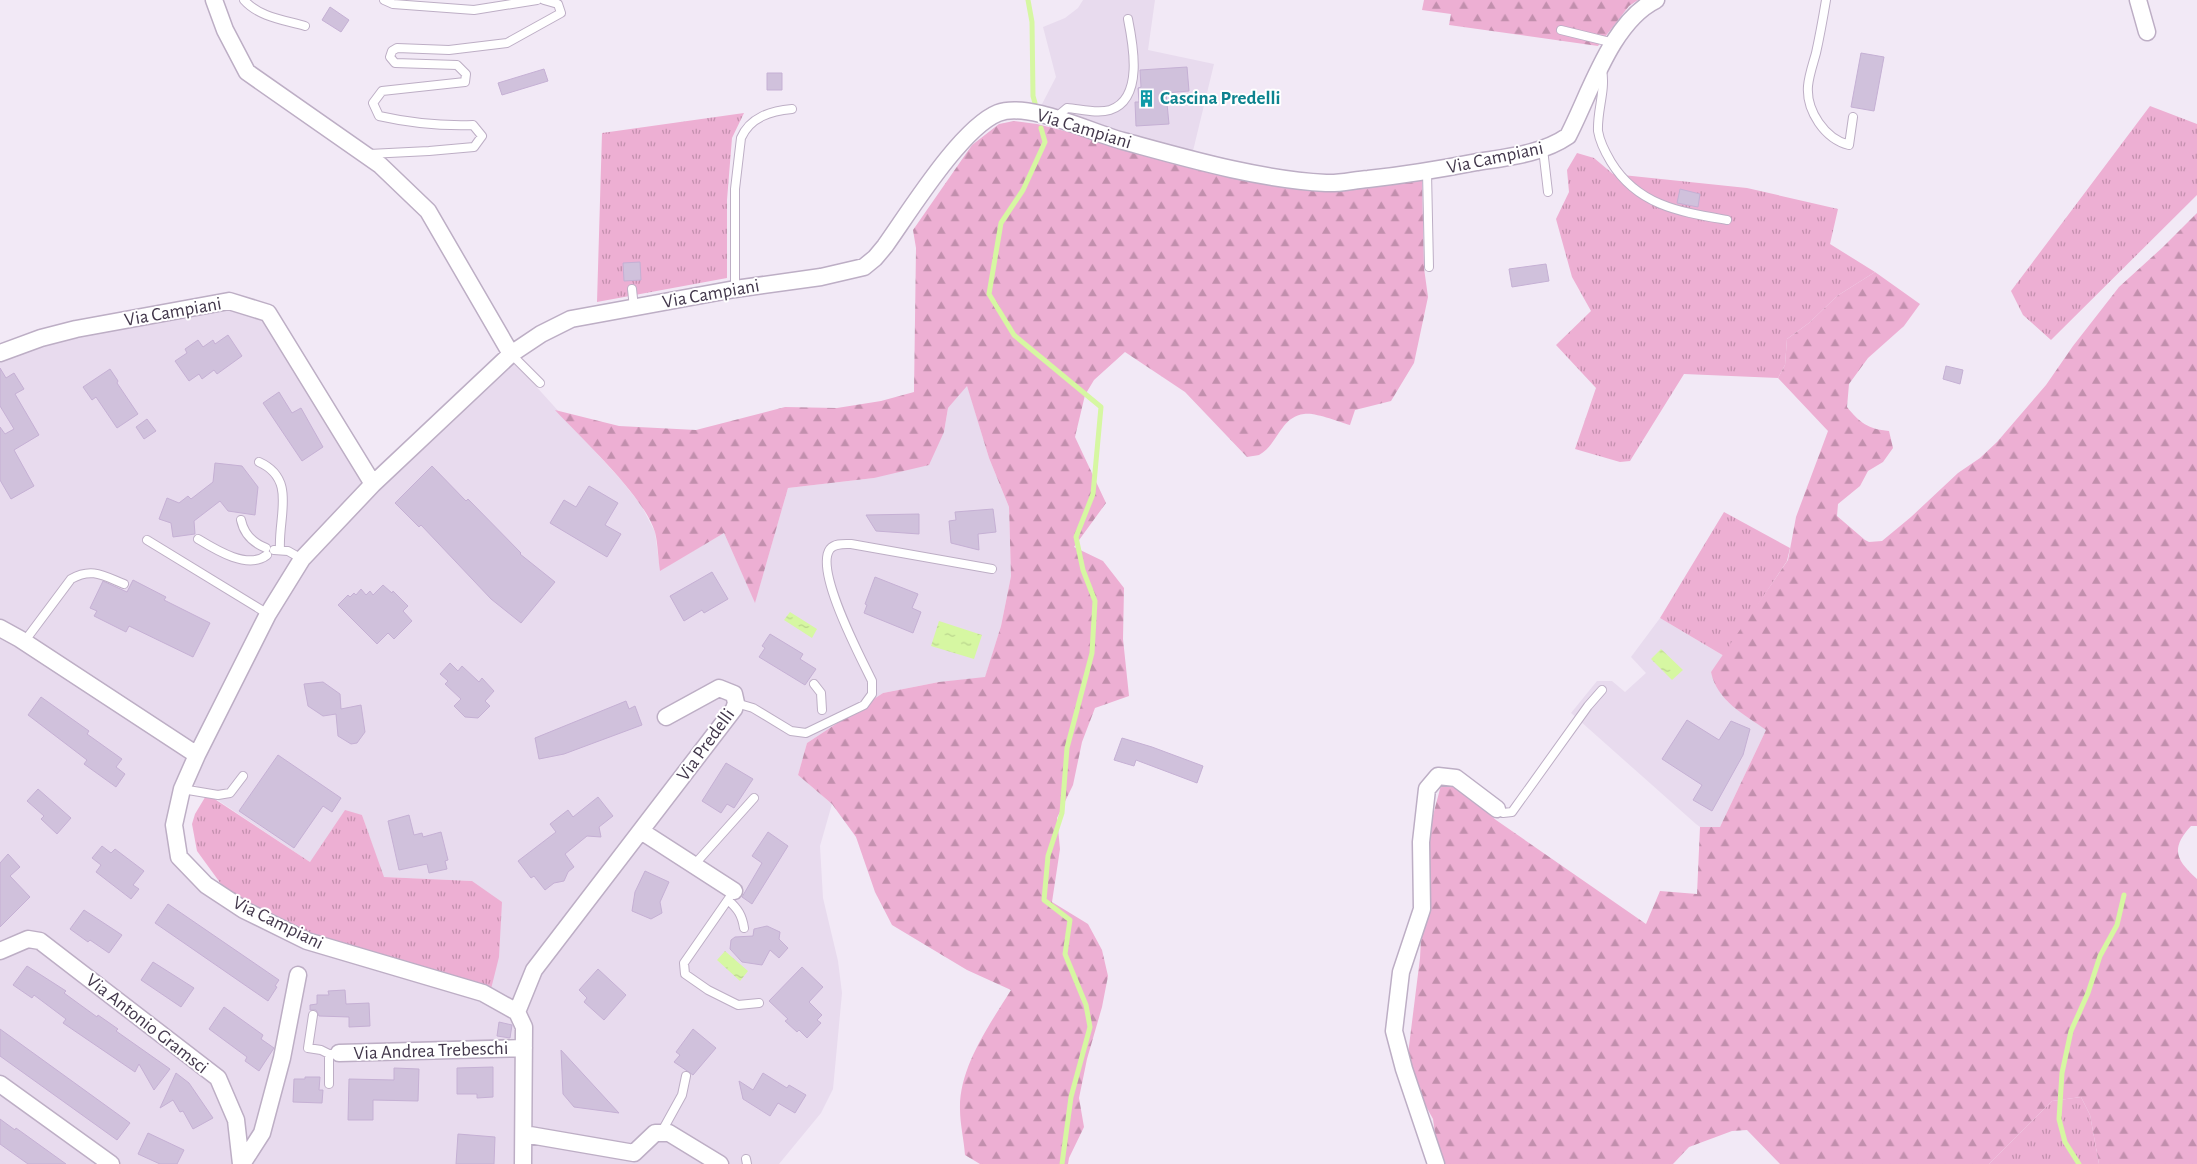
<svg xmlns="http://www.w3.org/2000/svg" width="2197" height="1164" viewBox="0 0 2197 1164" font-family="'Alegreya Sans',sans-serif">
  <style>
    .residential { fill: #e8dbee; fill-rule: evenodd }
    .grass { fill: url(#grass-tufts) }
    .forest { fill: url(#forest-firs) }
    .water { fill: url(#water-ripples) }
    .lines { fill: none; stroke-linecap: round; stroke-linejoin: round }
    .stream { stroke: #d6f7a2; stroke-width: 5 }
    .building { fill: #d0c1dc; stroke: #c5b0d4 }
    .service-casing { stroke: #bdaec5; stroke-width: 10 }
    .minor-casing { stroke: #bdaec5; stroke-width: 19 }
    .service { stroke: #fff; stroke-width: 8 }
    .minor { stroke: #fff; stroke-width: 16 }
    .labels { text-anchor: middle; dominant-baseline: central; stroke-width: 4; stroke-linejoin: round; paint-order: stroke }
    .culture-label { font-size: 19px; font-weight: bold; fill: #0d838f; stroke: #fff; text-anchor: start }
    .street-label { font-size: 19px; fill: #42374b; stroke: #fff }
  </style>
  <defs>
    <pattern id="grass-tufts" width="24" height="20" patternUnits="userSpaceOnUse" patternTransform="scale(1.25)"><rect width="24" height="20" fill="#edafd3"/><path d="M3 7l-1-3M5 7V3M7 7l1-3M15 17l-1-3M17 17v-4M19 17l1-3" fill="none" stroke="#c28fad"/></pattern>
    <pattern id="forest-firs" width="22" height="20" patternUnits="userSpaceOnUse" patternTransform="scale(1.25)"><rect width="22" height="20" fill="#edafd3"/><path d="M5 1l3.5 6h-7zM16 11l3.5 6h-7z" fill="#c28fad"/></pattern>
    <pattern id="water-ripples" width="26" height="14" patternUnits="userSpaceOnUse" patternTransform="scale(1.25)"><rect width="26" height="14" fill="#d6f7a2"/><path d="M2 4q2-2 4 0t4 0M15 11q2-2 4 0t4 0" fill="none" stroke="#b9d48d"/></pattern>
  </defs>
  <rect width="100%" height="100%" fill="#f2e9f6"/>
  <path class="residential" d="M1083,0H1155L1148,50L1214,64L1192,155L1142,142L1041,106L1056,77L1043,27L1065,18L1078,8Z
    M228,306L270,323L367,476L504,351L621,480L641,505L655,532L660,570L724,533L755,602L788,488L874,478L944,432L948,408L967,385L989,458L1009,507L1011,576L1001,626L985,678L939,682L883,693L807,743L798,775L832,804L820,846L823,898L838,961L842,993L833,1089L821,1113L779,1164H0V361L50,342ZM180,775L310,862L362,815L383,877L472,881L221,903L181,868L170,853L168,817Z
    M1660,618L1724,656L1711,672L1727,701L1766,730L1720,827H1700L1696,824L1571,713L1597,681H1612L1625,692L1646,673L1631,657Z"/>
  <path class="grass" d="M2150,106L2197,124V195L2051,340L2023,315L2011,291Z
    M744,113L732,138L727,200V278L597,302L602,133Z
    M1577,153L1594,158L1613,174L1747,188L1838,209L1830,244L1875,272L1837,296L1809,323L1787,339L1785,365L1778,378L1684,374L1630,461L1620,462L1575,449L1596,388L1556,345L1591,311L1572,277L1556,219L1569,192L1567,170Z
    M1724,512L1790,548L1787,561L1724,656L1660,618Z
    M207,794L310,862L345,810L362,815L384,877L472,881L502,902L499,957L491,989L318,938L264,915L221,884L197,851L192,824L195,814Z
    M2081,1097L2090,1115L2099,1164H1989L2052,1101Z"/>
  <path class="forest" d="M1424,0H1638L1629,6L1598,46L1449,25L1451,14L1422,10Z
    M1014,121L1037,124L1286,187L1422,179L1424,268L1428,297L1414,363L1391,401L1355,410L1350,425C1339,422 1315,412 1304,414C1280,417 1278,445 1259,455C1256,456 1250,456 1247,457L1185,392L1125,352L1094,380L1085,395L1075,437L1106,503L1074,547L1103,561L1124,588L1123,639L1129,696L1095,708L1082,742L1073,785L1057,818L1060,849L1052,902L1088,924L1102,950L1108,976L1102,1007L1087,1059L1079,1098L1084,1127L1069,1158L1068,1164H980L965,1155C964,1140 960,1124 960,1109C959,1067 990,1024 1011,990L967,970L892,925L875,892L856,837L832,804L798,775L807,743L883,693L939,682L985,677L1001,626L1011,576L1009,507L989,458L967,386L948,408L944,432L929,465L874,478L788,488L755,603L724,533L660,571C658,558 658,544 655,532C644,496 582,439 555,410L619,426L696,430L785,407L837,408L881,401L914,392L916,248L913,230L972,145L999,124Z
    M2197,213V826H2191C2170,849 2176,860 2197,879V1164H2099L2090,1115L2081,1097L2052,1101L1989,1164H1780L1747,1130L1732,1131L1689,1147L1673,1164H1439L1433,1119L1406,1070L1420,958L1426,842L1441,785L1457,786L1496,820L1646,924L1660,891L1697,894L1700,827H1720L1766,730C1744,714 1717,701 1711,672L1788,560L1796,517L1828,431L1778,378L1785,365L1787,339L1809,323L1837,296L1875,272L1920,304L1904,326L1868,358L1849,384L1847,407C1860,423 1868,429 1889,431L1893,448L1883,462L1868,471L1860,486L1838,504L1837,516L1865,540L1869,542L1882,541L1911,517L1958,473L1980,458L1997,442L2046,385L2073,346L2119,287L2163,247Z"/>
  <path class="water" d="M790,612L817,629L812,638L784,620Z
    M939,621L982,635L974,659L931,646Z
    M1661,649L1683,670L1672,680L1651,659Z
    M725,951L748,971L740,981L717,960Z"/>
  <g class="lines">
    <path class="stream" d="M1028,0L1032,22L1033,96L1035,103
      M1041,128L1045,142L1023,190L1001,223L989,294L1014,335L1101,407L1093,494L1076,537L1083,570L1095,601L1092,653L1067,748L1062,813L1048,856L1044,900L1070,920L1065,954L1086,1005L1090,1027L1071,1097L1062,1164
      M2079,1164L2065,1142L2059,1119L2062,1073L2071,1031L2088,993L2100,956L2117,925L2124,895"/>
  </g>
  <path class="building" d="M330,7L349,20L341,32L322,20Z
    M1861,53L1884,57L1874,111L1851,107Z
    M1187,67L1189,91L1166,93L1169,124L1136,126L1135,102H1139L1138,88L1141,87L1140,70Z
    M544,69L548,81L502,95L498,83Z
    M767,73H782V90H767Z
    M1680,189L1700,194L1698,207L1677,203Z
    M640,262L641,280L624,281L623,263Z
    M1546,264L1549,281L1512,287L1509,269Z
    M228,335L242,356L217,374L214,370L202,379L199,374L189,381L175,361L187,353L185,349L198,340L203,347L213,340L215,344Z
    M1946,366L1963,370L1960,384L1943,379Z
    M0,368L6,378L14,373L24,389L15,394L39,435L14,450L34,486L11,499L0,480V427L5,434L14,429L0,406Z
    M110,369L118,381L117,383L138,414L117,428L96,397L92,400L83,387Z
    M279,392L292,413L301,408L323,447L302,461L263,403Z
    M147,419L156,431L144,439L136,427Z
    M215,463L242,466L258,487L255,515L228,511L220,501L194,521L195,534L173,537L171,523L159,519L167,498L179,503L188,496L191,499L213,482Z
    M432,466L466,501L468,499L521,553L520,554L555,582L521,623L491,599L421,525L419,527L395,503Z
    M589,486L618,503L605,525L621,534L607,557L550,523L564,500L576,507Z
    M993,509L996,532L978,534L979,550L951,543L949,521L956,520L955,512Z
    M919,514V534L876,531L866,515Z
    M712,572L728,599L704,613L702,610L684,621L670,596Z
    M875,577L918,594L912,608L921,612L913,633L864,613L867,605L865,604Z
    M133,580L166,597L164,600L210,623L193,657L129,626L126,632L94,616L97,611L90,608L103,581L127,592Z
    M383,585L392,593L393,591L408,606L403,611L412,621L394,639L388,633L377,644L338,605L348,595L350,597L354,593L356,595L361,589L366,595L370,591L373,595Z
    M770,634L803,654L800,659L816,669L805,685L759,657L765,648L762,646Z
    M450,663L458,671L462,666L479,682L482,678L494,691L485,701L490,706L478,718L465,717L454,706L461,699L445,684L448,681L440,674Z
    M323,682L340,694L341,709L361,705L365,732L357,743L351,744L338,736L336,714L323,716L308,706L304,684Z
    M41,697L89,731L87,734L122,759L116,767L125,774L116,787L84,764L87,760L28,715Z
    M626,701L629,709L635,706L642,725L564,754L539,759L535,738Z
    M1687,720L1719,740L1731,721L1750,729L1743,755L1712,811L1693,800L1702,785L1662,759Z
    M1122,738L1152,747L1203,766L1197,783L1136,760L1134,766L1114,760Z
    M278,755L341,798L332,812L323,806L294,848L239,811Z
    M726,763L753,779L734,808L727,804L721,813L702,801Z
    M38,789L71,818L57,834L41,819L44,816L27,801Z
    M598,797L613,816L599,827L601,837L587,836L565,854L574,867L568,872L564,881L554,883L545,890L534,876L531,878L518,861L556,832L550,824L568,810L573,817Z
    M409,815L414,835L422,833L423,837L441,832L448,860L445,861L447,869L429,873L427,864L399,870L388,821Z
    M768,832L788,846L752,904L742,897L762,863L752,856Z
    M102,846L111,853L115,849L144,871L133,885L139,889L131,899L96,872L101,865L92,858Z
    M8,854L20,867L10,876L30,897L0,927V863Z
    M645,871L669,882L660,902L662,913L651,919L632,911L635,892Z
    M168,904L279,980L275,986L277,987L268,1001L155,923Z
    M84,910L122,935L109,953L90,940L88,942L70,929Z
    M767,926L780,932L779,939L788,948L779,958L770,950L762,965L742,962L730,949L731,940L735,937L753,936L754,929Z
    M153,962L194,988L181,1007L141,980Z
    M27,966L66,991L64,993L97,1017L98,1015L118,1029L116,1031L170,1069L154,1090L139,1064L135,1072L63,1023L66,1019L34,995L32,998L13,985Z
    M802,967L823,987L809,1002L822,1015L817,1020L821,1023L807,1038L799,1030L797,1032L785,1021L788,1019L769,1001Z
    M598,969L626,995L604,1020L584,1002L587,998L579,990Z
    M345,990L346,1004L369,1003L370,1026L349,1027V1017L319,1016L316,1010H310V1005L317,1004V995H329L328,991Z
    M224,1007L263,1035L261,1039L274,1048L259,1071L245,1061L247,1057L209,1029Z
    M499,1022L512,1025L510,1038L497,1036Z
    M0,1029L130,1123L117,1140L0,1056Z
    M693,1029L716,1048L693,1075L674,1062L680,1055L676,1052Z
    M561,1050L619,1113L574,1107L563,1094Z
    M493,1067V1097L477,1098V1094H457V1068Z
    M394,1068L419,1069L418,1101L373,1100V1120H348L349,1079L394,1080Z
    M176,1073L189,1083L213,1118L193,1129L183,1111L180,1112L173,1100L160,1108Z
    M763,1073L787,1088L789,1085L806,1095L795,1113L778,1103L770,1116L743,1099L739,1081L753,1090Z
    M305,1077H320L319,1090H323L322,1103L293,1102L294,1079H305Z
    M0,1119L15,1130L16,1128L66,1164H28L0,1144Z
    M148,1133L184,1150L177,1164H160L138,1154Z
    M458,1134L495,1137L494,1164H456Z"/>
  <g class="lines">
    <defs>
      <path id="service" d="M244,0C259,17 284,20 305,26
        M384,0L393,4L474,10L537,0
        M1826,0C1823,18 1820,35 1816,53C1813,64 1809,75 1808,86C1806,111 1825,139 1849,145L1853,117
        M1561,30L1614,43
        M1602,70C1606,90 1597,110 1598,131C1600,143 1605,152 1611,162C1638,206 1681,212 1727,220
        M1055,118L1067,108C1080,109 1097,114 1110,110C1144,99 1133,44 1128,19
        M1543,149L1548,192
        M369,154L429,151L474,147L482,136L473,125C442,126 410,123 379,116L373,103L382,91L465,82L466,74L457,65L395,63L390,57L392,51L397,48L449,50L507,43L561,13L558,4L544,0
        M1427,172L1429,267
        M632,289L634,308
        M735,289V189L741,138C750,117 771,111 792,109
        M511,354L540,383
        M259,462C297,479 278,516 280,549
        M241,520C244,534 253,543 266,548
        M198,539C216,550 248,570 267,555
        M147,540L268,614
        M274,550L288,551L302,559
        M24,642L71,579C92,567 104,576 124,584
        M814,684L821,693L822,710
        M736,703L753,708L791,731L806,733L864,705L872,694V681C861,658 814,570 830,549C835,543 844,544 851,544L992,569
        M182,789L218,795L230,793L243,776
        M1497,809L1503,813L1512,812L1588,706L1602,690
        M694,865L754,798
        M734,891L684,963L685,974L708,990L738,1005L759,1003
        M728,900C738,909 742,915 744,928
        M313,1015L308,1048L321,1050L329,1054
        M329,1084V1054H334
        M661,1133L682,1095L686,1076
        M746,1159L747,1164"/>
      <path id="minor" d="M214,0L225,30L247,72L380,165L428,211L511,354
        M2138,0L2147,32
        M0,353L41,338L76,329L229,301L268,313L373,484
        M0,628L20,639L197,755
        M641,831L734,891
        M0,951L28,939L40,941L218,1078L236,1120L241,1164
        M517,1012L483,993L307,941L244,910L206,885L179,857L174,825L182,789L197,755L268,614L302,559L373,484L511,354L541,334L571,319L735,289L821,277L864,267L875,258L885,246C910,211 961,128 998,113C1028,101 1092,133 1123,141C1189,159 1257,179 1326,183C1339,184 1354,180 1368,179C1405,175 1441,169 1477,162C1508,157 1542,154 1568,136C1590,94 1611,22 1656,0
        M517,1012L534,970L734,709L736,703L734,694L719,688L666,717
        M517,1012L524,1027L523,1164
        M339,1053L524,1048
        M0,1084L111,1164
        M524,1134L634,1153L655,1133H669L720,1164
        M242,1164L262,1133L282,1058L298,975
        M1436,1164L1404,1069L1394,1031L1401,972L1422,909L1421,842L1427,789L1438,776L1456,778L1497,809"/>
    </defs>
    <use href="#service" class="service-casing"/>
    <use href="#minor" class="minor-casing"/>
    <use href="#service" class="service"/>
    <use href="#minor" class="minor"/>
  </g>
  <defs>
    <symbol id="building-bare" viewBox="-9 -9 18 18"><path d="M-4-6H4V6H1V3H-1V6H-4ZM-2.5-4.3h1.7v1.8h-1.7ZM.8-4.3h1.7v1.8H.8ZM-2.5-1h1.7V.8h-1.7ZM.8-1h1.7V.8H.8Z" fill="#0f9aa8" stroke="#fff" stroke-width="2.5" paint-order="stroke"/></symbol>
  </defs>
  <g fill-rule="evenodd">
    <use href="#building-bare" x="1134" y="86" width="25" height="25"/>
  </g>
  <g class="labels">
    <g class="culture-label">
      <text x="1160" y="98">Cascina Predelli</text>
    </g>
    <g class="street-label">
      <text transform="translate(1084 129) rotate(17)">Via Campiani</text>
      <text transform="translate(1495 158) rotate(-12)">Via Campiani</text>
      <text transform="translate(711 294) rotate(-10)">Via Campiani</text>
      <text transform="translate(173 312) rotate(-10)">Via Campiani</text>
      <text transform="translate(706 745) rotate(-54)">Via Predelli</text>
      <text transform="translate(278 923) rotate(26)">Via Campiani</text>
      <text transform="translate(147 1024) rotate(38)">Via Antonio Gramsci</text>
      <text transform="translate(431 1051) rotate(-2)">Via Andrea Trebeschi</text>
    </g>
  </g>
</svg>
